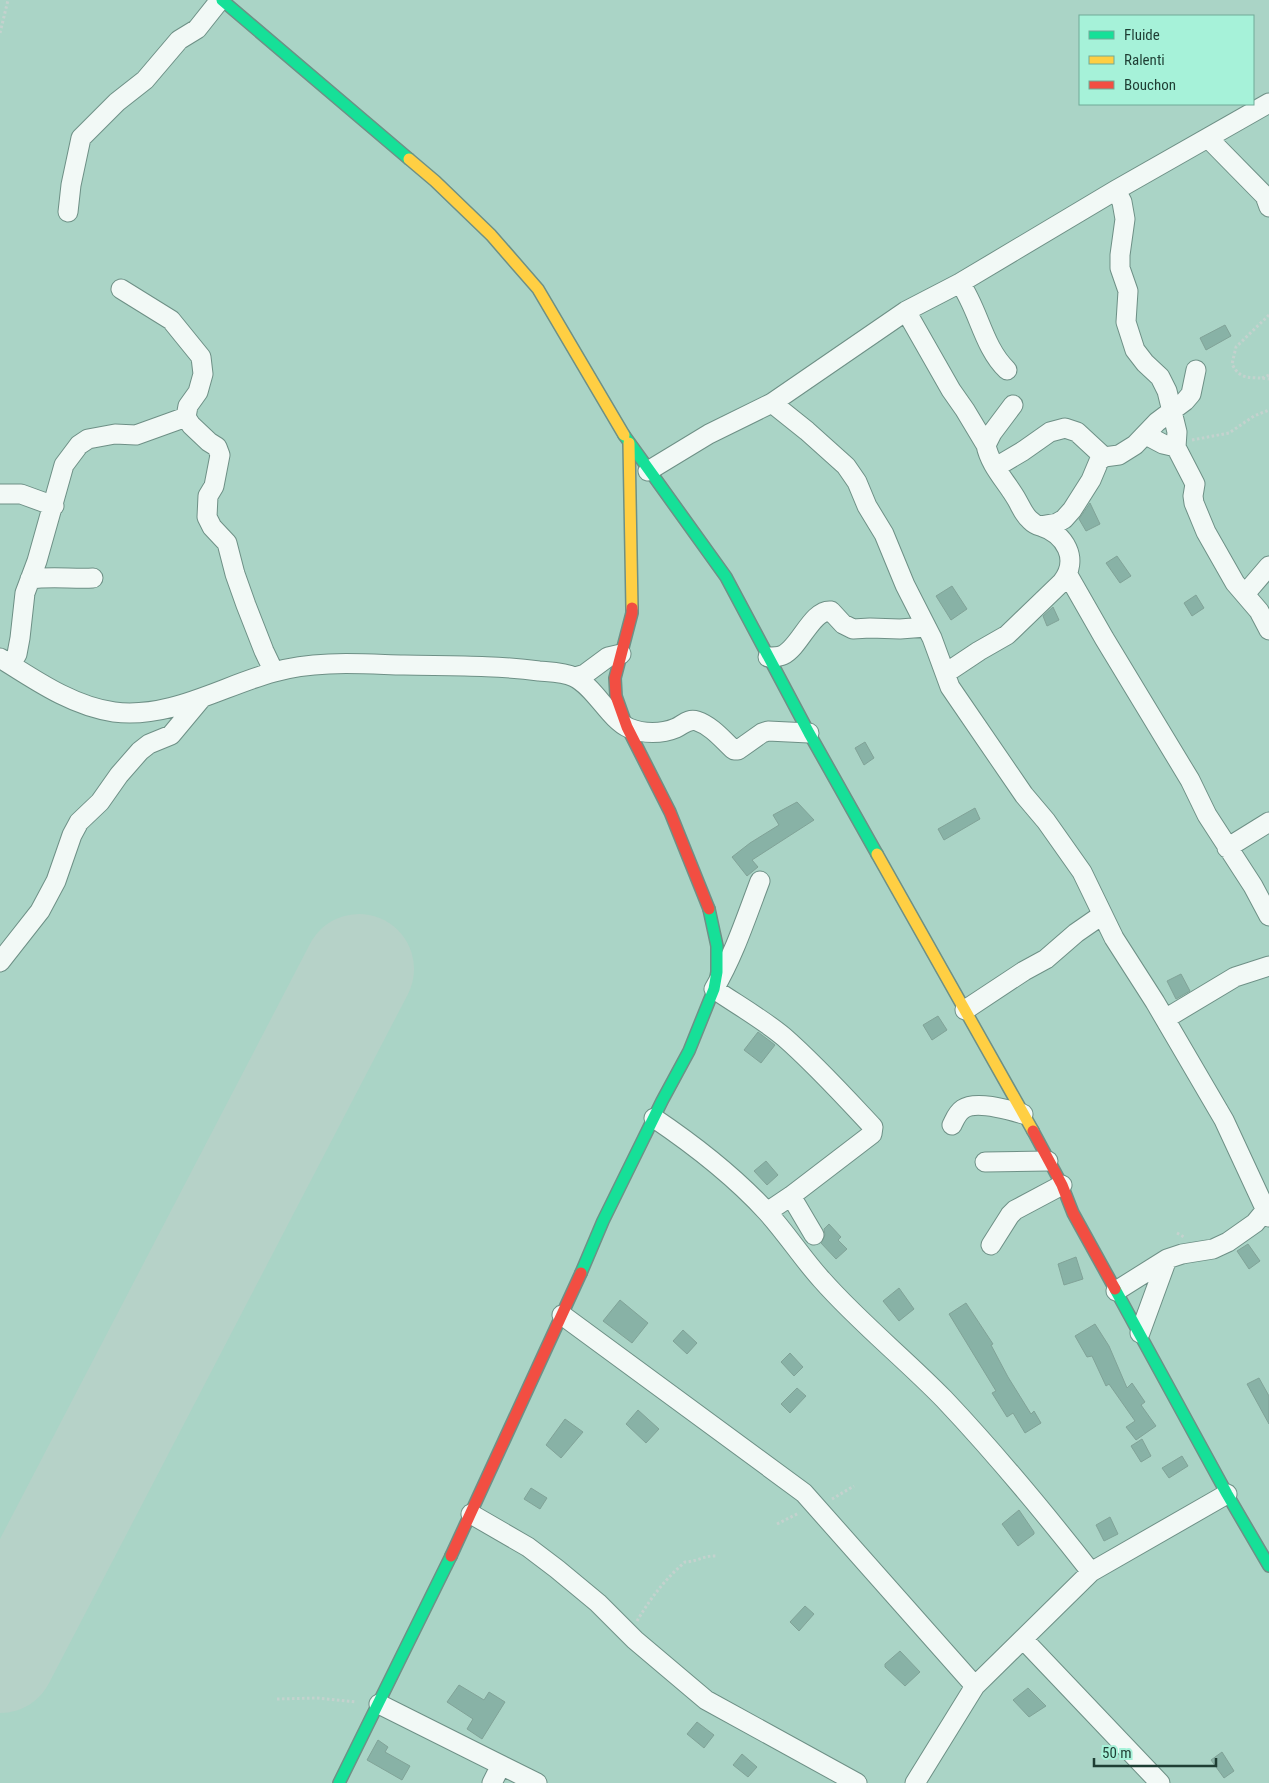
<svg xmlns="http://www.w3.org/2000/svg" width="1269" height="1783" viewBox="0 0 1269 1783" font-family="'Roboto Condensed',sans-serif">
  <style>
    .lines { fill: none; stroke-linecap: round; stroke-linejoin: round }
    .runway { stroke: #b6d2c8; stroke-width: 110 }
    .building { fill: #88b2a6; stroke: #81a398 }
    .street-casing { stroke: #6e9086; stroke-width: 21 }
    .fast-casing { stroke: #6e9086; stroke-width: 14 }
    .slow-casing { stroke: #6e9086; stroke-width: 14 }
    .jam-casing { stroke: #6e9086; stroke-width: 14 }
    .path { stroke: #c4d2ce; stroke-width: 3; stroke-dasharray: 2.5 2.5; stroke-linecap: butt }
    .street { stroke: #f2f9f6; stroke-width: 19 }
    .fast { stroke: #16e098; stroke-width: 11 }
    .slow { stroke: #ffcf43; stroke-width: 11 }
    .jam { stroke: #f24e42; stroke-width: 11 }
  </style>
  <rect width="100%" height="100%" fill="#aad4c6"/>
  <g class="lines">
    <path class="runway" d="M0,1658L359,969"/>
  </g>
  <path class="building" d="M1225,325L1231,336L1206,350L1200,338Z
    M1090,503L1100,524L1086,531L1079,519Z
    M1117,556L1131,576L1120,583L1106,563Z
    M952,586L967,609L951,620L936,596Z
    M1196,595L1204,608L1192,616L1184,603Z
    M1053,607L1059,620L1047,626L1043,616Z
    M865,742L874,758L864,765L855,748Z
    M797,802L814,820L752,860L758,867L747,876L732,857L750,843L779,825L773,815Z
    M975,808L980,819L944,840L938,829Z
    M1181,974L1190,991L1176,999L1167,981Z
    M938,1016L947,1030L932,1040L923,1025Z
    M758,1032L775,1045L761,1063L744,1050Z
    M766,1161L778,1175L767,1185L754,1171Z
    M829,1224L841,1237L838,1240L847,1249L836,1259L821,1243L825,1235L824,1229Z
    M1248,1244L1260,1261L1249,1269L1237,1251Z
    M1076,1257L1083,1279L1064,1285L1058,1264Z
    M899,1288L914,1309L899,1321L883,1301Z
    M620,1300L648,1323L632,1343L603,1321Z
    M966,1303L993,1344L991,1345L1008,1377L1031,1414L1034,1411L1041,1423L1025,1433L1013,1413L1007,1417L992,1393L996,1391L949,1314Z
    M1095,1324L1109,1346L1127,1388L1132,1383L1145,1402L1141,1405L1156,1426L1136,1440L1126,1427L1135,1421L1109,1384L1106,1386L1092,1356L1087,1357L1075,1336Z
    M683,1330L697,1343L687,1354L673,1341Z
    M790,1353L803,1367L794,1376L781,1362Z
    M1259,1378L1269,1396V1424L1247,1384Z
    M797,1388L806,1396L790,1413L781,1404Z
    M638,1410L659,1429L646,1443L626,1424Z
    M565,1419L583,1432L561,1458L546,1445Z
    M1142,1439L1151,1456L1141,1462L1131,1446Z
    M1182,1456L1188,1466L1169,1478L1162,1468Z
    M531,1488L547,1498L540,1509L524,1499Z
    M1019,1510L1034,1532V1534L1018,1546L1002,1524Z
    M1110,1517L1118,1534L1104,1541L1096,1525Z
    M805,1606L814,1614L799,1631L790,1622Z
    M900,1651L920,1672L905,1686L885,1667V1664Z
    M459,1685L484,1700L489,1692L505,1702L482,1739L467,1729L473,1719L447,1702Z
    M1028,1688L1046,1706L1029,1717L1013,1700Z
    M697,1722L714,1735L704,1748L687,1734Z
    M378,1740L388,1747L385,1752L410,1766L402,1780L367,1760Z
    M1222,1752L1234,1771L1224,1778L1211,1760Z
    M742,1754L757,1767L748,1777L733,1765Z"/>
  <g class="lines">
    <defs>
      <path id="street" d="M1208,138L1265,196L1269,207
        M1116,190L1122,202L1125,219L1120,255V268L1128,291L1126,322L1135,350L1145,363L1160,377L1167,391L1177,432L1176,447
        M68,212L71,185L81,138L117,102L145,80L179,40L197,29L220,0
        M960,283C979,310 983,347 1007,370
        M121,289L171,320L201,357L203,374L198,392L188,406L186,417L191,425L209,442L217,447L220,455L214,486L208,496L207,517L212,527L227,543L235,574L246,605L264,651L274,672
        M906,311L951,390L965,410L986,445C990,466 1007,482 1017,500C1021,507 1024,515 1030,520C1033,523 1036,525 1040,526
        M772,403L807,431L846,466L857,482L867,506L884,534L905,585L932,638L950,687L1024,795L1046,821L1082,872L1114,938L1155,1002L1224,1120L1269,1217
        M1146,435L1163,444L1176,447L1192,478L1195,484L1193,496L1194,503L1206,532L1235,583L1259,611L1269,630
        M986,445L992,433L1013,405
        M996,467L1023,451L1050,432L1065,428L1077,432L1104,457
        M648,471L709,434L772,403L906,311L960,283L1116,190L1269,103
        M0,494H21L54,506
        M1068,575L1104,638L1190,780L1207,815L1253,886L1269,916
        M30,579C51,576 72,579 93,578
        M1245,594L1269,566
        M768,657C773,657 779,657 783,655C800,647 812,609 831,611L843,624L853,629L870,628L900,629L926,627
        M0,658C35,680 72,706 114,712C171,719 222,686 274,672C316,660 362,664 404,665C449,666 494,665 539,671C550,672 564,672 574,677C595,687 609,719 629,728C643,734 662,734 676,728C683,725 688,718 697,721C712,726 723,740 734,750H738L762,733L768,731L809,733
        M11,665L17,654L20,638L25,593L37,561L64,465L79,445L88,439L115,434L136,435L186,417
        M946,673L979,651L1007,635L1062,582C1080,559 1065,534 1040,526L1057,523L1064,519L1072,510L1091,480L1099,461L1104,457L1119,455L1135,445L1157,422L1185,401L1191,394L1196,370
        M575,677L585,674L608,657L621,654
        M1227,848L1269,822
        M760,881C746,918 734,955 714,989C736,1004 764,1020 784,1037C816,1065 844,1096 873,1127L872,1134L791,1196L767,1212
        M0,962L40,911L56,881L72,835L79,822L100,802L119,775L140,751L149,744L171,735L201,699
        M965,1010L1024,971L1046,959L1076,933L1102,915
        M1165,1019L1235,977L1269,966
        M654,1118C694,1145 734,1176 767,1212C787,1234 802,1258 822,1280C859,1322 904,1358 944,1399C996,1454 1044,1512 1091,1572
        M952,1125C955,1119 957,1113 963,1109C976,1100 1009,1110 1023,1114
        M985,1162L1048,1161
        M791,1196L814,1235
        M991,1245L1010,1215L1015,1210L1062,1185
        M1116,1291L1167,1259L1182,1254L1213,1249L1228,1242L1255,1223L1269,1206
        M562,1315L804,1493L975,1686
        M1140,1333L1167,1259
        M471,1514L528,1547L557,1569L598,1603L635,1640L706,1700L857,1783
        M1023,1639L1160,1783
        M379,1704L537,1783
        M492,1783L501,1765
        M915,1783L975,1686L1091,1572L1227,1494"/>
      <path id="fast" d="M222,0L409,159
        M624,435L726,577L809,733L877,854
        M581,1273L603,1221L662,1101L689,1051L714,989L717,972V946L709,909
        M1115,1289L1227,1494L1269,1566
        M339,1783L451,1556"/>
      <path id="slow" d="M409,159L435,181L491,235L538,289L624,435
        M629,443L632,608
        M877,854L1033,1131"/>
      <path id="jam" d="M632,608V613L615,678L616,696L627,727L670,812L709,909
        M1033,1131L1062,1185L1073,1213L1115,1289
        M451,1556L581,1273"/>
    </defs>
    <use href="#street" class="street-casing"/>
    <use href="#fast" class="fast-casing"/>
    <use href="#slow" class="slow-casing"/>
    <use href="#jam" class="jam-casing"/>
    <path class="path" d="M0,33L8,0
      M1269,315L1236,347L1232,364C1241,382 1252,376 1269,379
      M1262,378L1269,375
      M1192,440L1229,433L1254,416L1269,410
      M1177,1233L1184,1237
      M832,1499L854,1486
      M777,1524L799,1513
      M637,1621C650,1599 665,1579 685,1562C696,1562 705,1555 716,1556
      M277,1699L317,1698L356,1702"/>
    <use href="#street" class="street"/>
    <use href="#fast" class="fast"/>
    <use href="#slow" class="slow"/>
    <use href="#jam" class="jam"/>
  </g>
  <rect x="1079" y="15" width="175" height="90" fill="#a6f2d9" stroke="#70aa97"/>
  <rect x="1089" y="31" width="25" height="8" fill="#16e098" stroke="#70aa97"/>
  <text x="1124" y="40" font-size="15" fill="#1f3e34">Fluide</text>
  <rect x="1089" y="56" width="25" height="8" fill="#ffcf43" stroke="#70aa97"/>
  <text x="1124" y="65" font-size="15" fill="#1f3e34">Ralenti</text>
  <rect x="1089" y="81" width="25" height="8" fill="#f24e42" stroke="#70aa97"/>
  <text x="1124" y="90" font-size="15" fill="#1f3e34">Bouchon</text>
  <path d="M1094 1758v8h122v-8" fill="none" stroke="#1f3e34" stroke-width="2.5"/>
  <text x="1102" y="1758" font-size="15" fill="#1f3e34" stroke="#a6f2d9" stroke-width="4" paint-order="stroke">50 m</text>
</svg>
